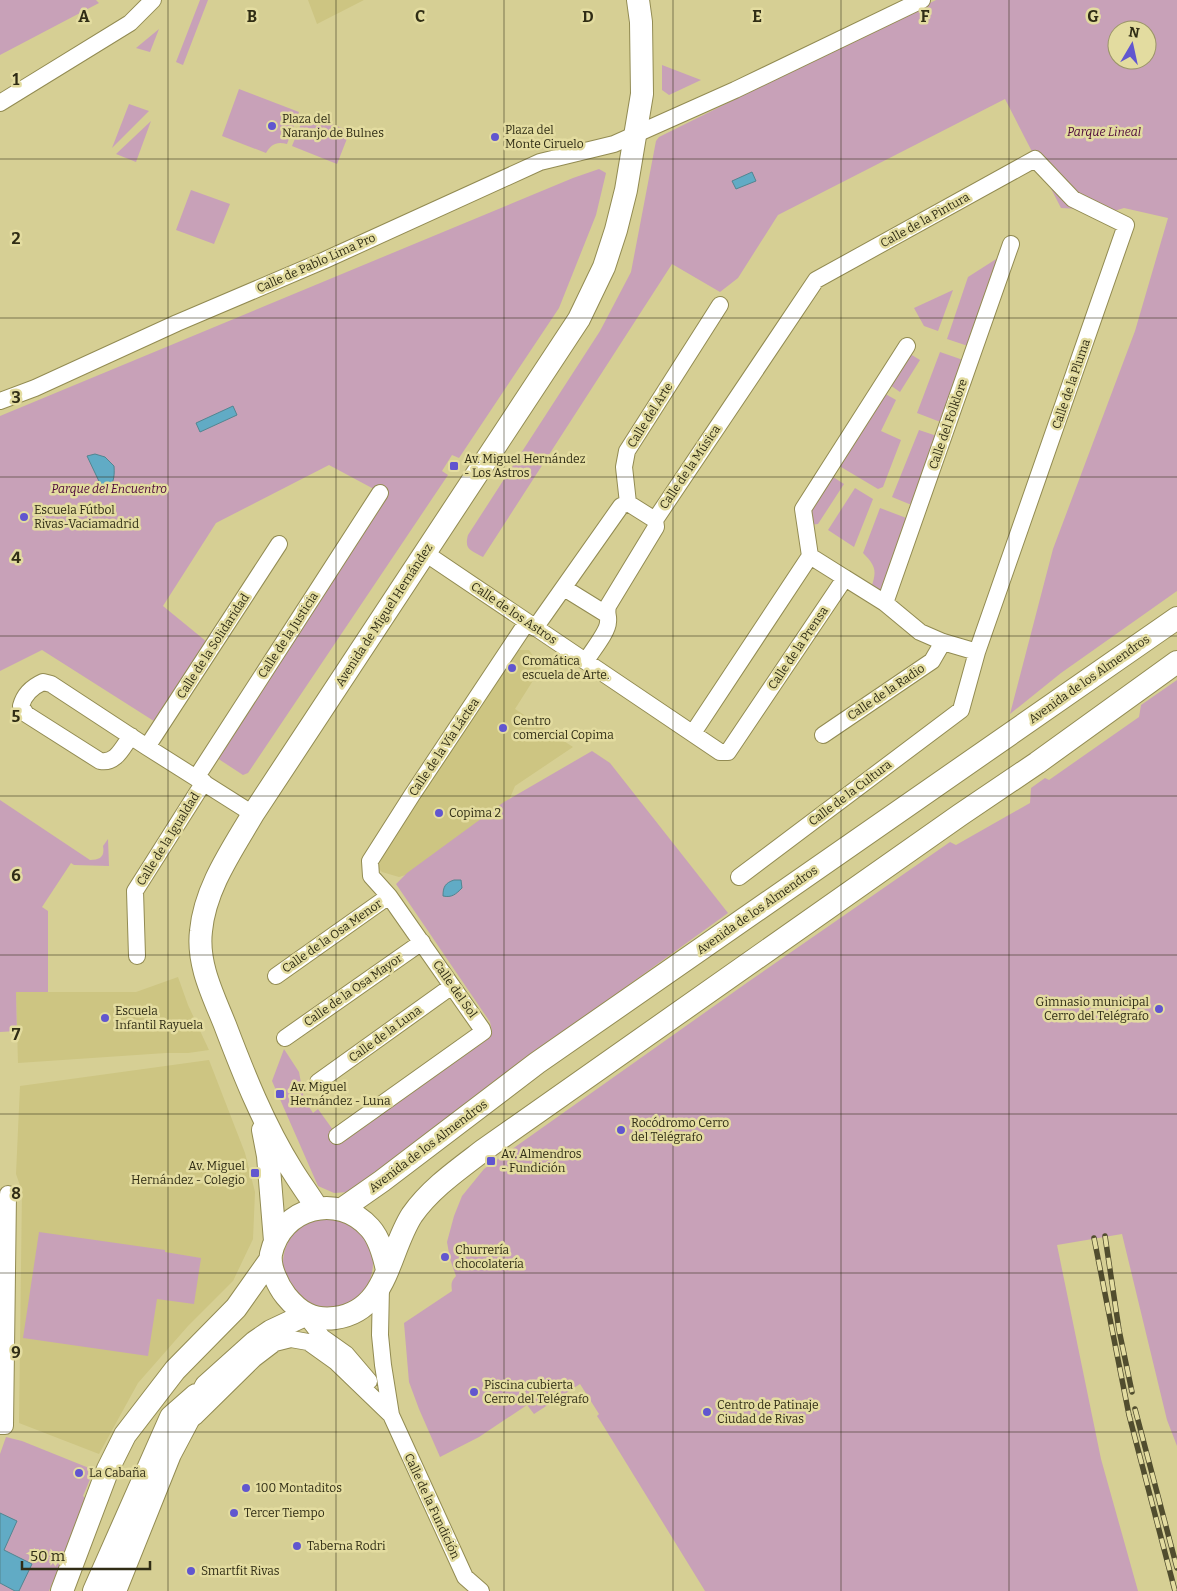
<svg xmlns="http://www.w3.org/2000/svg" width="1177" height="1591" viewBox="0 0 1177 1591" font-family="Bitter,serif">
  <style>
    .built { fill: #cdc582 }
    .green { fill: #c8a1b8; fill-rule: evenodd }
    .water { fill: #61abc5; stroke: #528590 }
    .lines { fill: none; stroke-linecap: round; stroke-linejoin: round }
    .street-casing { stroke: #928b52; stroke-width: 18 }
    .secondary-casing { stroke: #928b52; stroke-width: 24 }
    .street { stroke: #fff; stroke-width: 16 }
    .secondary { stroke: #fff; stroke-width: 22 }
    .rail-casing { stroke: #514d2e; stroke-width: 5.5 }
    .rail { stroke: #e3dca0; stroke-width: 4; stroke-dasharray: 11; stroke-linecap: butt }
    .grid { fill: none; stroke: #302d15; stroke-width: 1; stroke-opacity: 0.55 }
    .poi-dot { fill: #6156cf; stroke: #e3dca0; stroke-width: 2 }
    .labels { text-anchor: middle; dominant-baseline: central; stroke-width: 5; stroke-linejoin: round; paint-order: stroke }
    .poi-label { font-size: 12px; fill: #302d15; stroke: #e3dca0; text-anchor: start }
    .park-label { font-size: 12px; font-style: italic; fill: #4c0639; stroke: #e3dca0 }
    .street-label { font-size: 12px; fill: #302d15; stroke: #e3dca0 }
    .grid-label { font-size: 16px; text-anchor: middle; font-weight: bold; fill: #302d15; stroke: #e3dca0; stroke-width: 5; stroke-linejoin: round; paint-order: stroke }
  </style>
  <rect width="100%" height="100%" fill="#d6cf94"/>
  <path class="built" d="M308,0H364L317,24Z
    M514,650H529L541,668L515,709L573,747L515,786L507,805L409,874L399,877L382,872L376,866Z
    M178,977L188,1005L209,1050L188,1053H166L18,1063L16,992H136Z
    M209,1060L245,1153L255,1192L253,1239L233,1281L188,1326L138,1383L99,1454L19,1423L22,1191L16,1174L20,1086Z"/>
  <path class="green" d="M0,0H96L99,3L0,55Z
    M200,0H208L183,65L176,62Z
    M936,0H1177V591L1061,673L1010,714L1053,549L1135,331L1168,218L1124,208L1114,211L1061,208L1005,99L778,215L738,278L720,292L672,264L483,557C471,550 464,550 468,535L600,331L631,272L656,141L659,137ZM1117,30H1147V60H1117Z
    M159,29L150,52L136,48Z
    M662,65L701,80L669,95L662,90Z
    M239,89L299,112L287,144C277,141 271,144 266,153L222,136Z
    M129,104L149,111L112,148Z
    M305,114L350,131L337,164L292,146Z
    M151,121L136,162L116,154Z
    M599,169L606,173L596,215L559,308L459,458L452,455L442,471L448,475L248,773L243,775L214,756L385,495L329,465L216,523L163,606L207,642L157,723L42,650L0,671V416L573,178Z
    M191,190L230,204L214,244L176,230Z
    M1004,254L971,347L947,339L968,277Z
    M953,290L938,331L924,326L914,308Z
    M907,352L920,360L900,392L887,383Z
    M940,352L966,361L943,423L917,413Z
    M882,392L896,400L881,431L901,440L883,487L878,489L836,464Z
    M919,430L937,436L914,506L892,497Z
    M830,475L844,484L818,524L809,525L807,509Z
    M855,488L873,499L854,547L828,530Z
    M880,508L909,519L882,592L871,588C877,571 876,566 863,553Z
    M1177,680V1446L1167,1420L1122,1234L1057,1245L1101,1459L1138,1591H705L601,1422L597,1416L599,1414L580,1384L534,1414L527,1405L479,1437L440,1457L419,1409L409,1382L404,1323L452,1291C451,1284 451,1281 456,1276L450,1259L447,1242L454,1216L462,1196L484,1169L748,982L950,842L956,845L1030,803L1031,788L1045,778L1049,780L1139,717L1141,705Z
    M592,751L610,763L728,913L496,1081L349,1192L334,1193L318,1186L272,1081L284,1049L299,1072L304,1099L313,1113L318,1109L341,1141L488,1039L492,1032L490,1022L396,884L407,873L504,802Z
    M0,800L90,860C100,860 105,857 103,846L108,839L109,866L74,865L71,863L42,907L48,911V992H16L17,1031L0,1032Z
    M283 1263a45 45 0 1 1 90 0a45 45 0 1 1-90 0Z
    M39,1232L165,1250V1252L201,1258L194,1304L157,1299L148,1356L23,1338Z
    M6,1437L22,1441L94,1470L83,1496L85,1498L67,1548L49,1591H0V1454Z"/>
  <path class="water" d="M752,172L756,181L736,189L732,181Z
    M233,406L237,415L200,432L196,423Z
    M95,454L105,457L114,466C115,478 113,485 105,494L87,456Z
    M454,880H461L462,888C456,894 452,898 443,896C443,887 445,883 454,880Z
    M0,1513L17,1521L4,1550L32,1564L19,1591H15L0,1583Z"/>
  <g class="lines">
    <defs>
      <path id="street" d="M0,103L130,23L153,0
        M0,401L35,388L177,323L325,260L540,162L614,144L735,90L922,0
        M628,503L624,467L627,451L720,305
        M628,503L655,520
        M425,553L720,752H728L845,578L810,556L693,733
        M810,556L803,509L907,346
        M845,578L885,603L920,632L943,642L977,652
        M564,588L606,614
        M885,603L1011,244
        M535,628L621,506L628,503
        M586,661C591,652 608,632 608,622C609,615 606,615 608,606L656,527L655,520L816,280L1035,159L1073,199L1126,225L977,652L961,710L739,877
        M823,735L932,661L943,642
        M131,736C122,748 116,764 100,761L26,714L21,706C24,694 32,687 43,682L51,684L147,747L253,814
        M147,747L279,544
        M196,778L380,493
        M137,956L135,891L204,782
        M276,976L389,896
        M285,1038L422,942
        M318,1082L452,986
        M337,1136L483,1032L482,1029L389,896L371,876L370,861L412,795L527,622
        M381,1286L380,1335L383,1365L391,1415L465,1577L481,1591
        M305,1315L322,1337L346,1354L369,1381
        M195,1417L254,1359L275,1343L291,1339L308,1342L336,1362L391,1415
        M0,1426H5L8,1194"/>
      <path id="secondary" d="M263,1130L268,1156L275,1241
        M317,1208C309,1195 300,1183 292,1170C264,1125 244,1075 225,1025C213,995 197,964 201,931C205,888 232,850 253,814L579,319L604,267L616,230L626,190L642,94L641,22L638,0
        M342,1209L382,1181L537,1063L1177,618
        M387,1270C384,1256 380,1239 370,1228C338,1192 281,1207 271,1254C269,1267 278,1286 286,1296C299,1312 313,1321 335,1318C388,1311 388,1252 412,1215C431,1188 459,1169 485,1149L960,815L1037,763L1177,662
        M62,1591L108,1469L125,1435L175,1370L236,1308L270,1260
        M94,1591L171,1417L196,1395
        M115,1591L170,1454L206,1386L255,1342L271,1331L305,1315"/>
    </defs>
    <use href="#street" class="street-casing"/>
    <use href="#secondary" class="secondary-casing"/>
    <use href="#street" class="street"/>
    <use href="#secondary" class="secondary"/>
    <defs>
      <path id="rail" d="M1105,1236L1119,1330L1132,1392
        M1094,1238L1129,1415L1175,1591
        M1135,1409L1177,1568"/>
    </defs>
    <use href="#rail" class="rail-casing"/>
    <use href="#rail" class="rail"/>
  </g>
  <path class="grid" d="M168,0V1591M336,0V1591M504,0V1591M673,0V1591M841,0V1591M1009,0V1591M0,159H1177M0,318H1177M0,477H1177M0,636H1177M0,796H1177M0,955H1177M0,1114H1177M0,1273H1177M0,1432H1177"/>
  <g class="poi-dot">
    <circle cx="272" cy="126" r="5"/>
    <circle cx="495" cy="137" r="5"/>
    <rect x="449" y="461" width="10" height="10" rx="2.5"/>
    <circle cx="24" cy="517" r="5"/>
    <circle cx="512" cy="668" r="5"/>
    <circle cx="503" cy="728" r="5"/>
    <circle cx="439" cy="813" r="5"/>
    <circle cx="1159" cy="1009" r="5"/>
    <circle cx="105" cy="1018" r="5"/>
    <rect x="275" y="1089" width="10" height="10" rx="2.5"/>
    <circle cx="621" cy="1130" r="5"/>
    <rect x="486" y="1156" width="10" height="10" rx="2.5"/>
    <rect x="250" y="1168" width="10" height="10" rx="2.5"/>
    <circle cx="445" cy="1257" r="5"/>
    <circle cx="474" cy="1392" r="5"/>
    <circle cx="707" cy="1412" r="5"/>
    <circle cx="79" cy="1473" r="5"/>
    <circle cx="246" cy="1488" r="5"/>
    <circle cx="234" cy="1513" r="5"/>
    <circle cx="297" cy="1546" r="5"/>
    <circle cx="191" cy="1571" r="5"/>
  </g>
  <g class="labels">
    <g class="poi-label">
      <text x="282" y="119">Plaza del<tspan x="282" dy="14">Naranjo de Bulnes</tspan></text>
      <text x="505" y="130">Plaza del<tspan x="505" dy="14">Monte Ciruelo</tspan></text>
      <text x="464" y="459">Av. Miguel Hernández<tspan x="464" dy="14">- Los Astros</tspan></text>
      <text x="34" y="510">Escuela Fútbol<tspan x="34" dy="14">Rivas-Vaciamadrid</tspan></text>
      <text x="522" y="661">Cromática<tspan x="522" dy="14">escuela de Arte.</tspan></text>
      <text x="513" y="721">Centro<tspan x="513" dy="14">comercial Copima</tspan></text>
      <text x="449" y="813">Copima 2</text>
      <text x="1149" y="1002" text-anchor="end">Gimnasio municipal<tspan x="1149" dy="14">Cerro del Telégrafo</tspan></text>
      <text x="115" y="1011">Escuela<tspan x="115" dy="14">Infantil Rayuela</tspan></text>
      <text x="290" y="1087">Av. Miguel<tspan x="290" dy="14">Hernández - Luna</tspan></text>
      <text x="631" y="1123">Rocódromo Cerro<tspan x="631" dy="14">del Telégrafo</tspan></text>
      <text x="501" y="1154">Av. Almendros<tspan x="501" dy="14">- Fundición</tspan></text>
      <text x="245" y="1166" text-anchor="end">Av. Miguel<tspan x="245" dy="14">Hernández - Colegio</tspan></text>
      <text x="455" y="1250">Churrería<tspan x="455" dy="14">chocolatería</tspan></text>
      <text x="484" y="1385">Piscina cubierta<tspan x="484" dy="14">Cerro del Telégrafo</tspan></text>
      <text x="717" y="1405">Centro de Patinaje<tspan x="717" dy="14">Ciudad de Rivas</tspan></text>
      <text x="89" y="1473">La Cabaña</text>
      <text x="256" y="1488">100 Montaditos</text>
      <text x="244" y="1513">Tercer Tiempo</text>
      <text x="307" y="1546">Taberna Rodri</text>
      <text x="201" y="1571">Smartfit Rivas</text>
    </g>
    <g class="park-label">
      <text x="1104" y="132">Parque Lineal</text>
      <text x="109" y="489">Parque del Encuentro</text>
    </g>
    <g class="street-label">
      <text transform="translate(925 220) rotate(-29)">Calle de la Pintura</text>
      <text transform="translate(316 263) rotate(-24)">Calle de Pablo Lima Pro</text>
      <text transform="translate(1071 384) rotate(-71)">Calle de la Pluma</text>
      <text transform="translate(650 415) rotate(-58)">Calle del Arte</text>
      <text transform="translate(948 424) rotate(-71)">Calle del Folklore</text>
      <text transform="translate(690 467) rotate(-56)">Calle de la Música</text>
      <text transform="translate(514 613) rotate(34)">Calle de los Astros</text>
      <text transform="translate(384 615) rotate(-57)">Avenida de Miguel Hernández</text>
      <text transform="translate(288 635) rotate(-57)">Calle de la Justicia</text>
      <text transform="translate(213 646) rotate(-57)">Calle de la Solidaridad</text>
      <text transform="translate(798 648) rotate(-56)">Calle de la Prensa</text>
      <text transform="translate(1089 679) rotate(-35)">Avenida de los Almendros</text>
      <text transform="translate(886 692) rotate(-34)">Calle de la Radio</text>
      <text transform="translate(444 747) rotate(-56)">Calle de la Vía Láctea</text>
      <text transform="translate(850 793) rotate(-37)">Calle de la Cultura</text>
      <text transform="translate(168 839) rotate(-58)">Calle de la Igualdad</text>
      <text transform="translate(757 910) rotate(-35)">Avenida de los Almendros</text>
      <text transform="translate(332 936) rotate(-35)">Calle de la Osa Menor</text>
      <text transform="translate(455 989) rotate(55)">Calle del Sol</text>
      <text transform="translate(353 990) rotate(-35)">Calle de la Osa Mayor</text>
      <text transform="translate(385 1034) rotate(-36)">Calle de la Luna</text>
      <text transform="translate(428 1146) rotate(-37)">Avenida de los Almendros</text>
      <text transform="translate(432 1506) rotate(65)">Calle de la Fundición</text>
    </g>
  </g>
  <g class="grid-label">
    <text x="84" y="22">A</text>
    <text x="252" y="22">B</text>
    <text x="420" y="22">C</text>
    <text x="588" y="22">D</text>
    <text x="757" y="22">E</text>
    <text x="925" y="22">F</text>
    <text x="1093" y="22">G</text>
    <text x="16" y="85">1</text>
    <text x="16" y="244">2</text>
    <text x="16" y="403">3</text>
    <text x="16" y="563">4</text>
    <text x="16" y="722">5</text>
    <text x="16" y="881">6</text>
    <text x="16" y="1040">7</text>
    <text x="16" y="1199">8</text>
    <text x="16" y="1358">9</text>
  </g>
  <g transform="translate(1132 45) rotate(9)"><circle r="24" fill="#e3dca0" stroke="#9b9668"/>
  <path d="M0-4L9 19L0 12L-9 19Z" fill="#6156cf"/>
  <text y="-8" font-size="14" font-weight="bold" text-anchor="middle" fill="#302d15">N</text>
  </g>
  <path d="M22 1561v8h128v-8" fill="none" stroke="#302d15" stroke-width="2.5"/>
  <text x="30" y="1561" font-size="15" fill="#302d15" stroke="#e3dca0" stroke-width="4" paint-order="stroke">50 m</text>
</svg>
